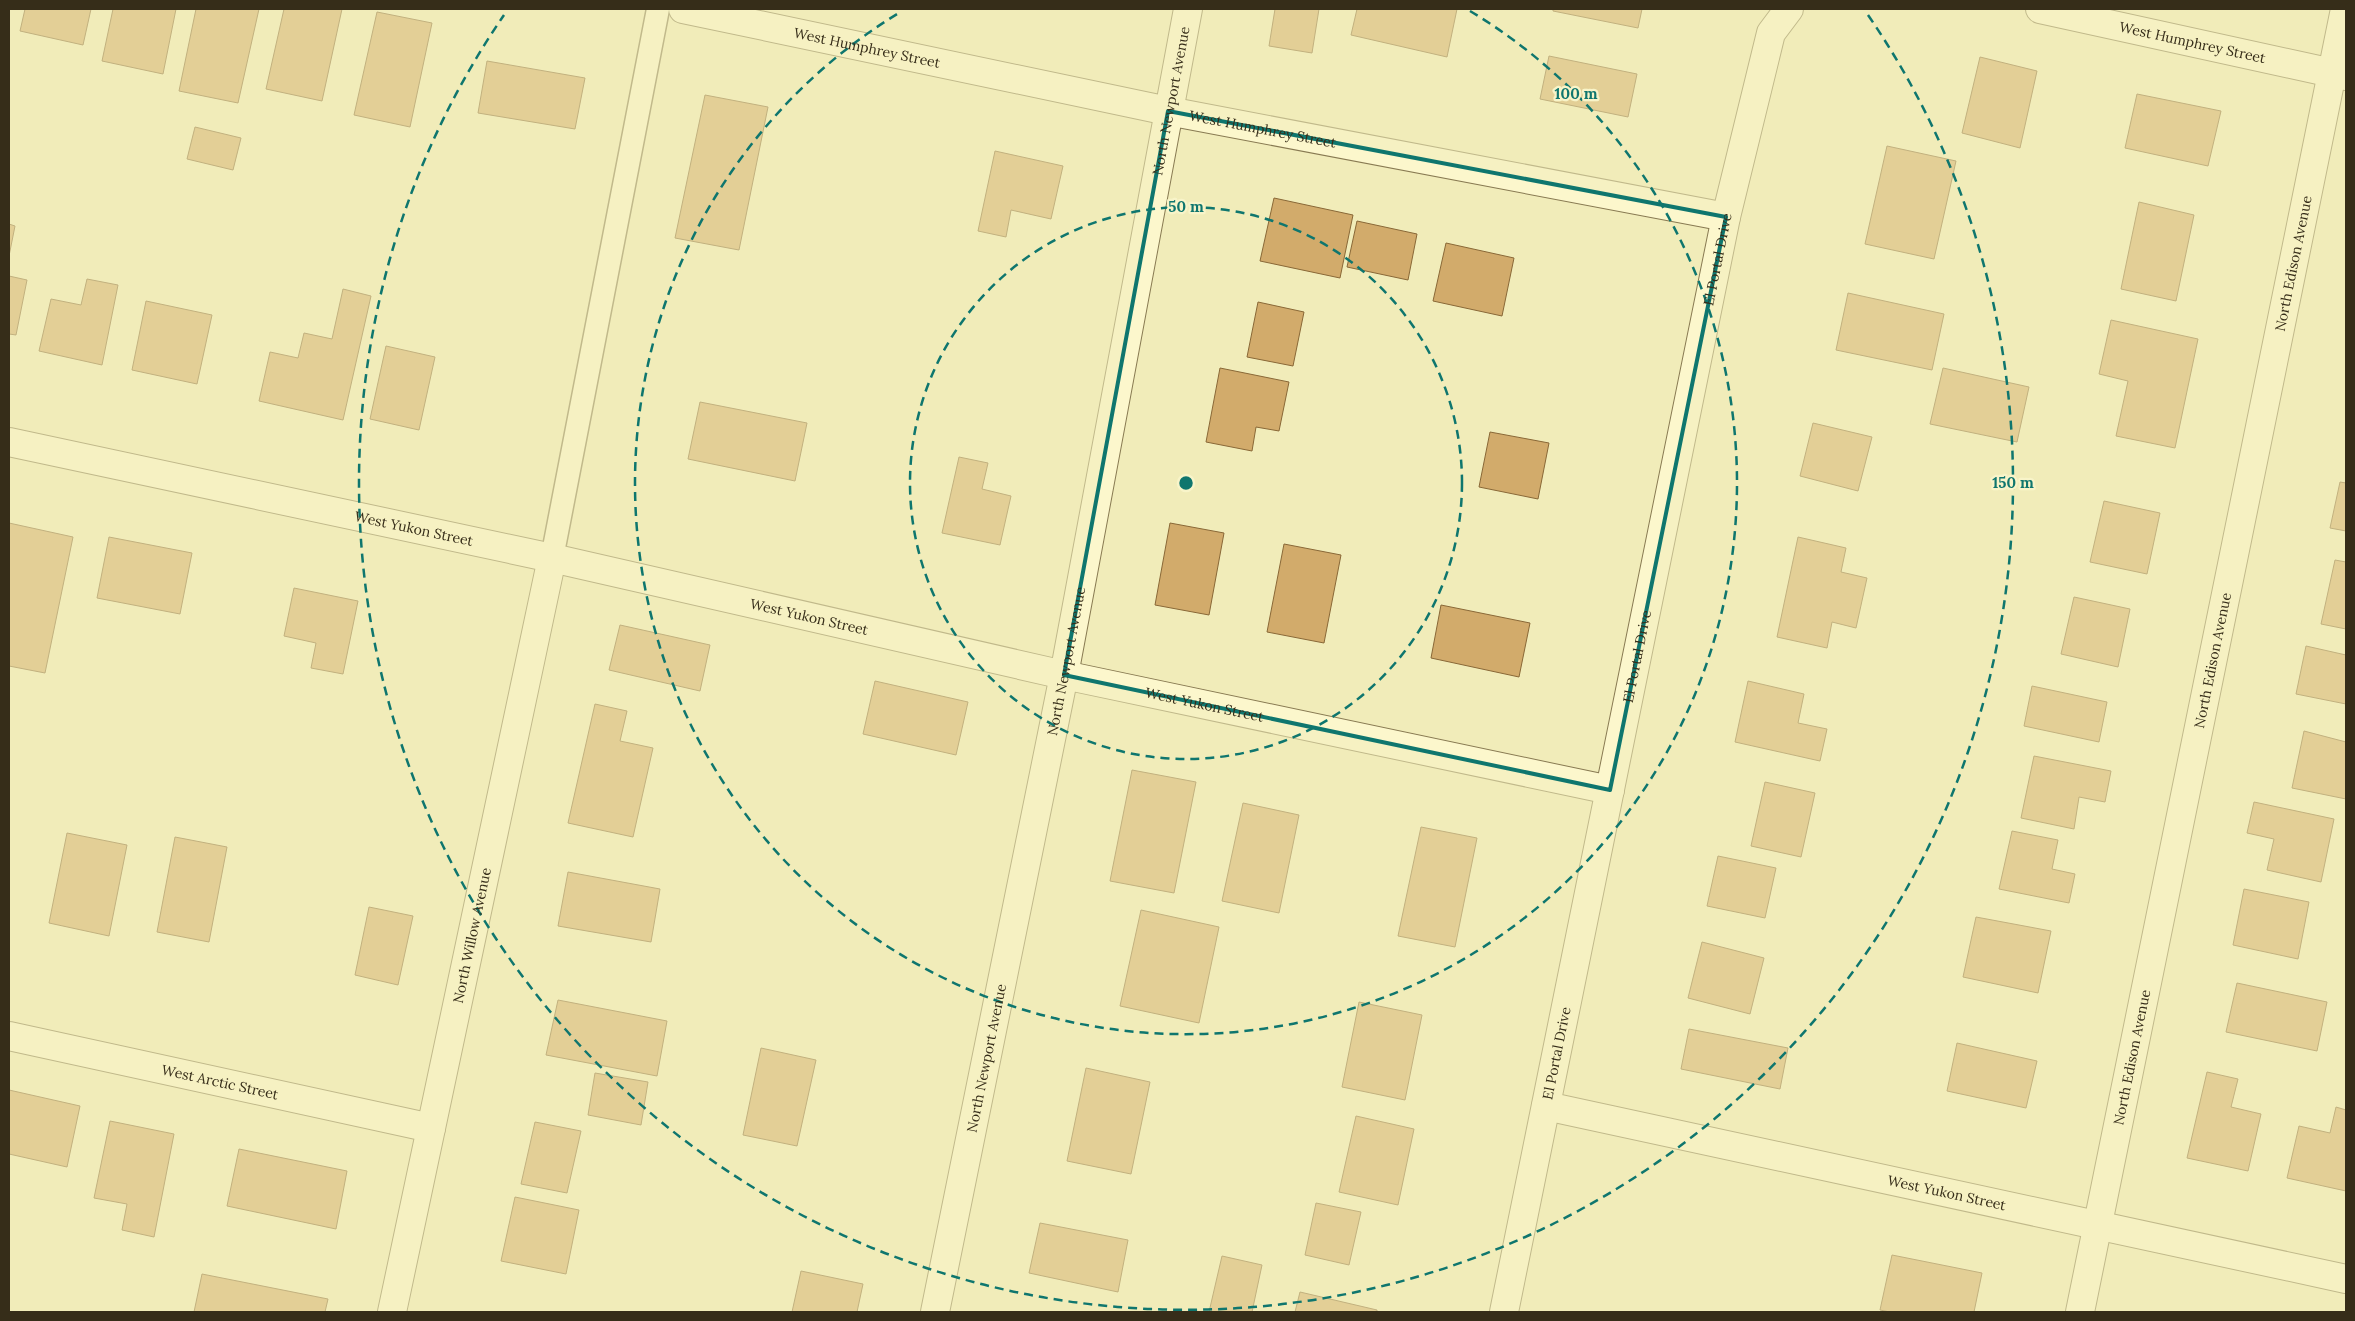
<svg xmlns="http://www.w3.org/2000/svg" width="2355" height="1321" viewBox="0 0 2355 1321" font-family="Lora,serif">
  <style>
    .building { fill: #d2ab6b; stroke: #896837 }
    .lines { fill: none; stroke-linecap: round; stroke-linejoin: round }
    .lane-casing { stroke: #887a52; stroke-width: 25 }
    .street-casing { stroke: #887a52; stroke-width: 30 }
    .lane { stroke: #fcf7cc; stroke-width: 22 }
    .street { stroke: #fcf7cc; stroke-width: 28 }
    .marked { fill: none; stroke: #0f766e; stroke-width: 4; stroke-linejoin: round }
    .ring { fill: none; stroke: #0f766e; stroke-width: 2.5; stroke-dasharray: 9 6 }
    .labels { text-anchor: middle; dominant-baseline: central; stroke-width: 4.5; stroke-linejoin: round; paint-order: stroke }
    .street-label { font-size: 14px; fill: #362d19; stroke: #f8f4c9 }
    .centre { fill: #0f766e; stroke: #f8f4c9; stroke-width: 2.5 }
    .ring-label { font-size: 15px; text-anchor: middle; font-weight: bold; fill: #0f766e; stroke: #f8f4c9; stroke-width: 4.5; stroke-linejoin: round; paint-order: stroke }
  </style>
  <rect width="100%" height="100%" fill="#f1ecb9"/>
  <path class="building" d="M25,9H91L83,45L20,31Z
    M113,9H176L163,74L102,61Z
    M196,9H259L238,103L179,91Z
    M284,9H342L322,101L266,89Z
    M1275,9H1319L1312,53L1269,46Z
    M1357,9H1457L1447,57L1351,35Z
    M1553,9H1642L1638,28L1553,11Z
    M377,12L432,23L410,127L354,115Z
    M1549,56L1637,74L1628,117L1540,99Z
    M1980,57L2037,71L2020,148L1962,133Z
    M487,61L585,78L575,129L478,113Z
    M2137,94L2221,111L2208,166L2125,148Z
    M705,95L768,107L739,250L675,238Z
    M195,127L241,138L233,170L187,159Z
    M1887,146L1956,161L1934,259L1865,244Z
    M995,151L1063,166L1051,219L1011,210L1006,237L978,231Z
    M1274,198L1353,215L1340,278L1260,261Z
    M2139,202L2194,215L2176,301L2121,289Z
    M1357,221L1417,234L1408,280L1347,267Z
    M9,224L15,226L9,256Z
    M1446,243L1514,258L1502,316L1433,301Z
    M9,276L27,280L16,335L9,334Z
    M87,279L118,285L102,365L39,351L51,299L81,305Z
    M343,289L371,296L343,420L259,401L270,352L298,358L304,333L332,339Z
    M1848,293L1944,314L1932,370L1836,350Z
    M146,301L212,315L197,384L132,370Z
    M1258,302L1304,312L1293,366L1247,357Z
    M2111,320L2198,339L2175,448L2116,436L2128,381L2099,374Z
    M386,346L435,357L419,430L370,419Z
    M1220,368L1289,382L1279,431L1256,427L1252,451L1206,442Z
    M1943,368L2029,387L2017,442L1930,424Z
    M700,402L807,423L795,481L688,459Z
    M1813,423L1872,437L1858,491L1800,476Z
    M1490,432L1549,443L1538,499L1479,487Z
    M959,457L988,463L982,489L1011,496L1000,545L942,533Z
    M2340,482L2346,483V531L2330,528Z
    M2104,501L2160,513L2147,574L2090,562Z
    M9,523L73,537L45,673L9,666Z
    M1170,523L1224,533L1209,615L1155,605Z
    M109,537L192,553L180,614L97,598Z
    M1798,537L1846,548L1841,572L1867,578L1856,628L1832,622L1827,648L1777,637Z
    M1284,544L1341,555L1324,643L1267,632Z
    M2335,560L2346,562V629L2321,624Z
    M294,588L358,601L343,674L311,668L316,643L284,636Z
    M2074,597L2130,609L2118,667L2061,654Z
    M1441,605L1530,623L1519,677L1431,658Z
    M620,625L710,645L700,691L609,670Z
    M2306,646L2346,655V704L2296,694Z
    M875,681L968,702L956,755L863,734Z
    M1748,681L1804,694L1798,723L1827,729L1820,761L1735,742Z
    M2032,686L2107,702L2099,742L2024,726Z
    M595,704L627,711L620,741L653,748L633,837L568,823Z
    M2304,731L2346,742V799L2292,788Z
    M2034,756L2111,771L2105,802L2079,797L2074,829L2021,818Z
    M1132,770L1196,782L1174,893L1110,881Z
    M1765,782L1815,793L1801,857L1751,846Z
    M2254,802L2334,819L2321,882L2267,870L2274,839L2247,833Z
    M1243,803L1299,815L1279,913L1222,901Z
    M1421,827L1477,838L1455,947L1398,936Z
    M2012,831L2058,840L2052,869L2075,874L2069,903L1999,889Z
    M67,833L127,845L109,936L49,923Z
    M175,837L227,847L209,942L157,932Z
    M1718,856L1776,868L1765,918L1707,906Z
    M568,872L660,889L651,942L558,926Z
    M2244,889L2309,902L2298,959L2233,945Z
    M369,907L413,916L398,985L355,975Z
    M1141,910L1219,927L1199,1023L1120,1006Z
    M1976,917L2051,931L2038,993L1963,977Z
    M1702,942L1764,958L1750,1014L1688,998Z
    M2237,983L2327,1002L2317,1051L2226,1032Z
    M558,1000L667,1021L657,1076L546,1055Z
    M1359,1002L1422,1015L1405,1100L1342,1087Z
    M1689,1029L1788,1048L1780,1089L1681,1069Z
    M1957,1043L2037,1061L2026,1108L1947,1091Z
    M761,1048L816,1060L797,1146L743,1135Z
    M1086,1068L1150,1082L1131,1174L1067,1161Z
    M2207,1072L2238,1079L2231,1107L2261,1114L2248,1171L2187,1158Z
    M595,1073L648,1082L641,1125L588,1115Z
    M9,1090L80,1106L67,1167L9,1154Z
    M2336,1107L2346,1110V1191L2287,1178L2299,1126L2330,1133Z
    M1356,1116L1414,1129L1398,1205L1339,1192Z
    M110,1121L174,1134L154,1237L122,1230L127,1204L94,1198Z
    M535,1122L581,1131L567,1193L521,1184Z
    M239,1149L347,1171L336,1229L227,1206Z
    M515,1197L579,1210L566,1274L501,1261Z
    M1316,1203L1361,1212L1349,1265L1305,1255Z
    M1040,1223L1128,1240L1118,1292L1029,1273Z
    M1892,1255L1982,1273L1974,1312H1890L1880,1310Z
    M1222,1256L1262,1265L1252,1312H1209Z
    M801,1271L863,1284L857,1312H792Z
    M202,1274L328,1299L325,1312H194Z
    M1300,1292L1377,1310V1312H1295Z"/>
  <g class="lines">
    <defs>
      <path id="lane" d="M552,558L658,9"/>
      <g id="street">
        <path id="s1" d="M683,9L1168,111L1726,217"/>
        <path id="s2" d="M2040,9L2346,76"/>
        <path id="s3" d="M9,442L552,558L1064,675L1610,790"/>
        <path id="s4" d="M9,1036L431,1128"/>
        <path id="s5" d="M1546,1106L2346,1279"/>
        <path id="s6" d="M392,1312L552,558"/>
        <path id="s7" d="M935,1312L1064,675L1188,9"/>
        <path id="s8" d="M1504,1312L1726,217L1771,33L1789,9"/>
        <path id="s9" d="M2080,1312L2345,9"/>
      </g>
    </defs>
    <use href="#lane" class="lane-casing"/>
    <use href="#street" class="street-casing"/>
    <use href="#lane" class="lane"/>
    <use href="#street" class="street"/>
  </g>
  <path d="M0 0H2355V1321H0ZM1168,111L1726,217L1610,790L1064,675Z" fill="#f1ecb9" fill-opacity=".55" fill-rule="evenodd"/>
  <path class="marked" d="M1168,111L1726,217L1610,790L1064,675Z"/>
  <g class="ring">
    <circle cx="1186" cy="483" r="276"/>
    <path d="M1470 11A551 551 0 1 1 902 11"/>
    <path d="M1868 15A827 827 0 1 1 504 15"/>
  </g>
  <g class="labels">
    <g class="street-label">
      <text stroke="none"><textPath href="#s2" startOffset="156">West Humphrey Street</textPath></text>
      <text stroke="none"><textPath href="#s1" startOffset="188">West Humphrey Street</textPath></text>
      <text stroke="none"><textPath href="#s7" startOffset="1234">North Newport Avenue</textPath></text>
      <text stroke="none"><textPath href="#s1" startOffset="592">West Humphrey Street</textPath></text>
      <text stroke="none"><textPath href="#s8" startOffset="1074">El Portal Drive</textPath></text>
      <text stroke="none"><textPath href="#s9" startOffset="1070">North Edison Avenue</textPath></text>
      <text stroke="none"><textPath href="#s3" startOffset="414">West Yukon Street</textPath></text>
      <text stroke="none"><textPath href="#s3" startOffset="819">West Yukon Street</textPath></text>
      <text stroke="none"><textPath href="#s8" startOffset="669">El Portal Drive</textPath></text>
      <text stroke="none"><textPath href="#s7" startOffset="664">North Newport Avenue</textPath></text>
      <text stroke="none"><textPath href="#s9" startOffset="665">North Edison Avenue</textPath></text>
      <text stroke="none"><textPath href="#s3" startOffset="1224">West Yukon Street</textPath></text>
      <text stroke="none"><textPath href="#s6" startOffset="385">North Willow Avenue</textPath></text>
      <text stroke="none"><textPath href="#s8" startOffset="264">El Portal Drive</textPath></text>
      <text stroke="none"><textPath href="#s9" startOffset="260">North Edison Avenue</textPath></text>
      <text stroke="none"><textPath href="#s7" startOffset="259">North Newport Avenue</textPath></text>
      <text stroke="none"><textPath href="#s4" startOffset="216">West Arctic Street</textPath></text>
      <text stroke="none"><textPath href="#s5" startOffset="410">West Yukon Street</textPath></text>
    </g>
  </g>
  <circle cx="1186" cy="483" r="8" class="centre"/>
  <g class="ring-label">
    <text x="1576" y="99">100 m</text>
    <text x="1186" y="212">50 m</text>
    <text x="2013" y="488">150 m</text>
  </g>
  <rect width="2355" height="1321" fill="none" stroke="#362d19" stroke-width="20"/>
</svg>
